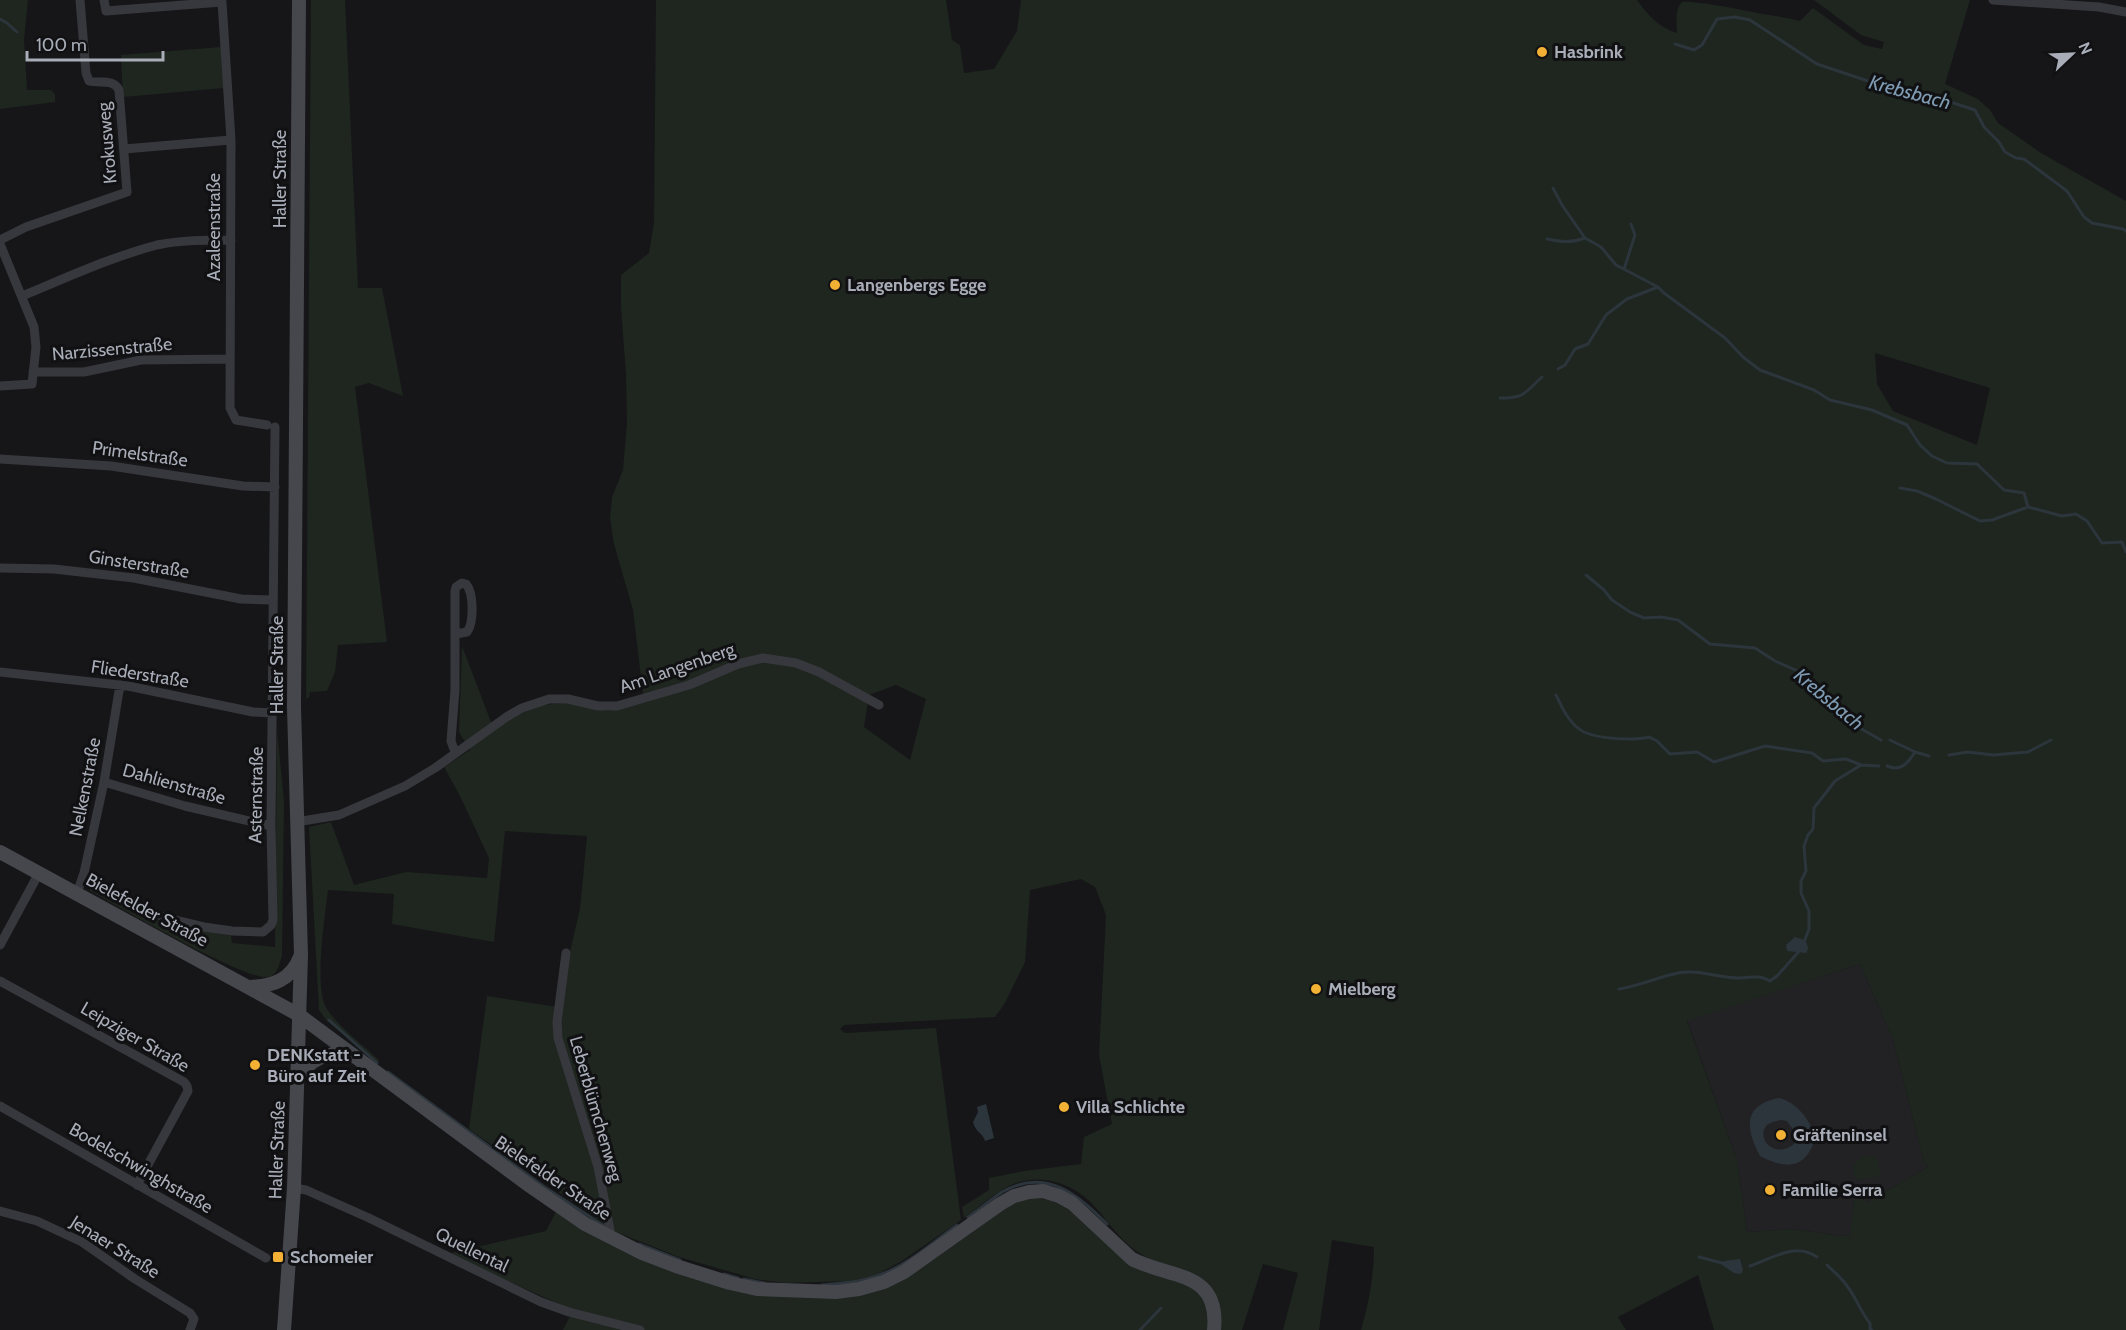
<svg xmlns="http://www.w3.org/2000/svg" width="2126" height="1330" viewBox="0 0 2126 1330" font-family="Cabin,sans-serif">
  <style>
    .built { fill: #222225 }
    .green { fill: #1e261f; fill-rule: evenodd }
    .water { fill: #2c353c; fill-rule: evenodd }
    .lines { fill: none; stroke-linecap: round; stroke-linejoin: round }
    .stream { stroke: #2c353c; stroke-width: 3 }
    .minor { stroke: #37383d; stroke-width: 9 }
    .secondary { stroke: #45474d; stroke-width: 14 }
    .poi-dot { fill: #f2b134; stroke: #111113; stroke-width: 2 }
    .labels { text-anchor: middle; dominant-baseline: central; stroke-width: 6; stroke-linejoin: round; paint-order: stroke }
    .poi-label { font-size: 18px; font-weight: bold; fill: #a8adb8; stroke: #111113; text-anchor: start }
    .street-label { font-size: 18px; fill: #a8adb8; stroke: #111113 }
    .water-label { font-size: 20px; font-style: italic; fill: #7f9bb3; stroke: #111113 }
  </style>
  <rect width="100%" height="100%" fill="#161618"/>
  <path class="built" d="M1860,964L1893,1039L1924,1162L1928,1167L1867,1202L1864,1203L1863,1192L1855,1189L1851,1235L1842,1236L1791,1229L1747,1232L1737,1160L1687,1020Z"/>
  <path class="green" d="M0,0H28L24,40L27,90H51L55,94V102L0,109Z
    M311,0H345L358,288H382L403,396L369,383L355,387L387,642L338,645L335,672L327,691L310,692L309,698H306Z
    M656,0H946L952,40L960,45L964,73L994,69L1017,31L1021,0H1637C1648,15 1659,28 1677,33C1677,24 1674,10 1682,2C1693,0 1748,11 1763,14C1776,16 1788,18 1800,21L1813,8L1864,45L1882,49L1884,42L1861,35L1814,0H1970L1945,84L1978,99L1990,110L1998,123L2041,153L2126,201V1330H1714L1698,1275L1618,1317L1626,1330H1361C1369,1303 1374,1275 1374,1247L1332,1240L1319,1330H1283L1298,1273L1263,1264L1242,1330H1219L1196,1276C1178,1268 1158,1265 1141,1254C1122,1243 1110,1224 1096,1208C1075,1183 1039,1171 1009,1186C993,1194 978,1208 964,1218L962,1207L989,1190V1178L1024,1171L1081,1164L1084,1137L1112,1124L1099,1055L1106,915L1095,887L1081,879L1030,890L1025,962L1005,1003L995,1017L844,1025L840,1029L845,1033L936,1028L961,1220L902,1261L874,1276L850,1281L786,1283L755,1279L679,1257L614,1231L469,1129L487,996L557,1007L580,909L587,836L505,831L494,942L392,924L394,894L328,890C325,916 314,986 326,1007C335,1024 364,1046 379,1060L378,1063L327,1021L319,1010L309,827L331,822L354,885L406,872L487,878L489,858L460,796L444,767L470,750L459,732L462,646L494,730L509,719L541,705L567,703L608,711L644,702L633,610L614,544L610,518L612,497L623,470L627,423L626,375L621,307V275L649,253L654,223ZM1875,353L1990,388L1977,445L1893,411L1877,384ZM896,685L926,699L910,760L864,727L869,695ZM1860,964L1893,1039L1924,1162L1928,1167L1867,1202H1864L1861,1189H1855L1850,1235L1842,1236L1791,1229L1747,1232L1737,1160L1687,1021Z
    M221,47L224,88L123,97L121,55Z
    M277,730L284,801L282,956C279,964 278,975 268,977C245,981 117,906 89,890L92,886L121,903L164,923L231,936L232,943L275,947Z
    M1867,1156H1876L1881,1176L1857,1180C1849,1170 1854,1159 1867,1156Z
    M1038,1198L1052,1201L1066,1207L1141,1270L1183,1282L1195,1288L1207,1303L1209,1330H563L573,1310L485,1271L451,1253L546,1231L556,1212C642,1270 808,1330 906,1277C930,1263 952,1247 974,1231C988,1221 1003,1207 1020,1201C1025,1199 1032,1199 1038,1198Z"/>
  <path class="water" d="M1795,937C1802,940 1807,938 1808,949L1806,953L1787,951L1786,945Z
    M1778,1098C1794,1100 1813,1121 1814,1138C1814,1144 1811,1150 1807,1155C1795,1171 1775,1164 1760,1156C1746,1129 1742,1106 1778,1098ZM1781,1120L1787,1121L1794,1131L1795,1143C1775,1161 1755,1138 1767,1125C1771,1122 1777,1121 1781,1120Z
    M986,1104L994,1138L985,1141C983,1133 975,1132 973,1122L978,1112L977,1107Z
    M1740,1259L1743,1270L1741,1274L1734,1273L1722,1265L1724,1261Z"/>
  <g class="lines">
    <path class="stream" d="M0,19L7,23L17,32
      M1675,44L1694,50L1702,45L1717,19L1735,17L1750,20L1817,64L1898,91L1926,94L1975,110L1984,127L1999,142L2005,152L2016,158L2024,159L2067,191L2084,217L2092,223L2123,229L2126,231
      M1553,188L1562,205L1585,238L1601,247L1616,265L1658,287L1664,293L1725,338L1743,357L1760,370L1814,390L1830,400L1872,410L1907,425L1920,445L1932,456L1947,463L1977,464L2004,490L2024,493L2028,507
      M1547,239C1561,242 1572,243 1585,238
      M1624,269L1635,235L1631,224
      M1558,369L1565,365L1575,349L1588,344L1606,315L1627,299L1658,287
      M1500,398C1526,398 1524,393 1542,377
      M1900,488L1917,491L1936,499L1980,521L1992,520L2028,507L2062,516L2076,514L2087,521L2102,543L2122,542L2126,552
      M1586,575L1604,590L1612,600L1630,612L1644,618L1661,617L1678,620L1710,644L1755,648L1775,661L1807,675L1858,727L1881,740
      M1556,695C1562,708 1570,725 1584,732C1600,739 1633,741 1649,737L1657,741L1670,754L1697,752L1714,762L1765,746L1812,753L1823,761L1846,759L1861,765
      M1890,740L1915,752L1929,756
      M1949,755L1968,752L1993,755L2028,752L2051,740
      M1887,766C1901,772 1908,763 1915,752
      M1804,942L1809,929V911L1801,893V881L1806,871L1804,846L1808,835L1813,829L1814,808L1835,781L1861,765L1879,766
      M1619,989C1639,986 1658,977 1678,973C1699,969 1718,978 1739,978C1752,978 1758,974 1770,981L1777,976L1802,948
      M329,1020L377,1063
      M388,1072L543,1186L604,1226
      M968,1217C980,1209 990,1200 1002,1192C1046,1167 1077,1194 1107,1224
      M639,1244L680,1260
      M1699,1257L1726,1264
      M1827,1265C1834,1272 1842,1278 1847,1286C1856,1297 1861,1313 1870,1323V1329L1872,1330
      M1750,1266C1774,1258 1794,1242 1817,1257
      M724,1274L738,1278
      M744,1279L764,1283
      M822,1285C842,1283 863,1282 882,1274C909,1264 933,1242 957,1225
      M1140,1330L1161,1308"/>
    <path class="minor" d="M104,0L106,11L222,2L231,140L230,408L236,420L267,425
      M1993,0L2099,7L2126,12
      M124,149L231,140
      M0,240L26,227L127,192L119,90C113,78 100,84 89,81L86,73L80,0
      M0,244L34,327L36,347L32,384L0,386
      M22,296C66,278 111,257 157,245C181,240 206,240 231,240
      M33,372H84L141,360L230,359
      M0,459L111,466L243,486L275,487
      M0,568L54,569L134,578L241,599L273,600
      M0,672L128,686L253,712L273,713
      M455,752L451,741L455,690V591L456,587L462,583L466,584C474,593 474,623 467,632L456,634
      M104,782L185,806L271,826
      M296,822L339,815L405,786L435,768L508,716L522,708L549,699H568L598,706H617L689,685L738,664L763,658L796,663L819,672L879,705
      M84,873L123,899L166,918L204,927L232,931L263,932L271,925L273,920L271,826L275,427
      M77,893L84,873L104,782L120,685
      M0,945L39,873
      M566,953L557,1022L558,1038L598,1167L610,1230L608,1237
      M0,981L184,1082L187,1086L188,1091L137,1185
      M0,1106L266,1258
      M294,1188L306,1190L369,1218L541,1302L569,1312L640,1330
      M0,1211L37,1221L82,1242L135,1279L190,1313L194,1319L190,1330"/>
    <path class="secondary" d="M0,852L299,1015L530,1186L585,1224L642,1253L676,1266L730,1283L757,1289L836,1292L859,1289L884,1282L904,1272L1000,1204L1014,1196L1029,1192L1043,1191L1059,1196L1072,1203L1132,1259C1170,1279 1220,1270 1214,1330
      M250,987C273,986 291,980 300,957
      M298,1079C310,1058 325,1054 348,1052
      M284,1330L294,1188L301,955L294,707L299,0"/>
  </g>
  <g class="poi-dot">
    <circle cx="1542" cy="52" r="6"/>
    <circle cx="835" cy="285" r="6"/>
    <circle cx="1316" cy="989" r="6"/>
    <circle cx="255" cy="1065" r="6"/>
    <circle cx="1064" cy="1107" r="6"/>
    <circle cx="1781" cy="1135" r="6"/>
    <circle cx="1770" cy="1190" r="6"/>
    <rect x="272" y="1251" width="12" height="12" rx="3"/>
  </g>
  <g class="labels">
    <g class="poi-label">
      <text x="1554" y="52">Hasbrink</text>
      <text x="847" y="285">Langenbergs Egge</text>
      <text x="1328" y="989">Mielberg</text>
      <text x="267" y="1055">DENKstatt -<tspan x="267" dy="21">Büro auf Zeit</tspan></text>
      <text x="1076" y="1107">Villa Schlichte</text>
      <text x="1793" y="1135">Gräfteninsel</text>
      <text x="1782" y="1190">Familie Serra</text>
      <text x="290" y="1257">Schomeier</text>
    </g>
    <g class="street-label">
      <text transform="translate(107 143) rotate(-95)">Krokusweg</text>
      <text transform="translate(280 179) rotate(-90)">Haller Straße</text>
      <text transform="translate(214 227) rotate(-90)">Azaleenstraße</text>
      <text transform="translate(112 349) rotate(-5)">Narzissenstraße</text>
      <text transform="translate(140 454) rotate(8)">Primelstraße</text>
      <text transform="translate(139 564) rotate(9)">Ginsterstraße</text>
      <text transform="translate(277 665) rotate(-90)">Haller Straße</text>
      <text transform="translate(677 668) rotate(-19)">Am Langenberg</text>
      <text transform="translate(140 674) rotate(9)">Fliederstraße</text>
      <text transform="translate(174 784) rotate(16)">Dahlienstraße</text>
      <text transform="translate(85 787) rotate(-79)">Nelkenstraße</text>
      <text transform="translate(256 795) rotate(-89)">Asternstraße</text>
      <text transform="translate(147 910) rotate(28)">Bielefelder Straße</text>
      <text transform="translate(135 1037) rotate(30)">Leipziger Straße</text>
      <text transform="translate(596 1109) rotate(74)">Leberblümchenweg</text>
      <text transform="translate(277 1150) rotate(-88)">Haller Straße</text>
      <text transform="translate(141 1168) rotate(30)">Bodelschwinghstraße</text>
      <text transform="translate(553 1178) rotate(34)">Bielefelder Straße</text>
      <text transform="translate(115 1247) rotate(32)">Jenaer Straße</text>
      <text transform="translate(472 1250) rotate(26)">Quellental</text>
    </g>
    <g class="water-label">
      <text transform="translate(1910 92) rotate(15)">Krebsbach</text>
      <text transform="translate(1829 699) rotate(40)">Krebsbach</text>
    </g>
  </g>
  <g transform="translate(2072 54) rotate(67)" stroke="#111113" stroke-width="4.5" paint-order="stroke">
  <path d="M0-4.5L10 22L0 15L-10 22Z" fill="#a8adb8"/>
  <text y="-9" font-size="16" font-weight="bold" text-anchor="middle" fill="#a8adb8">N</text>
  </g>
  <path d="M27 51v9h136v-9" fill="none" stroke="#a8adb8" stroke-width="3"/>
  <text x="36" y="51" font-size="18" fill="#a8adb8" stroke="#111113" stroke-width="4.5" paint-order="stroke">100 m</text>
</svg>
